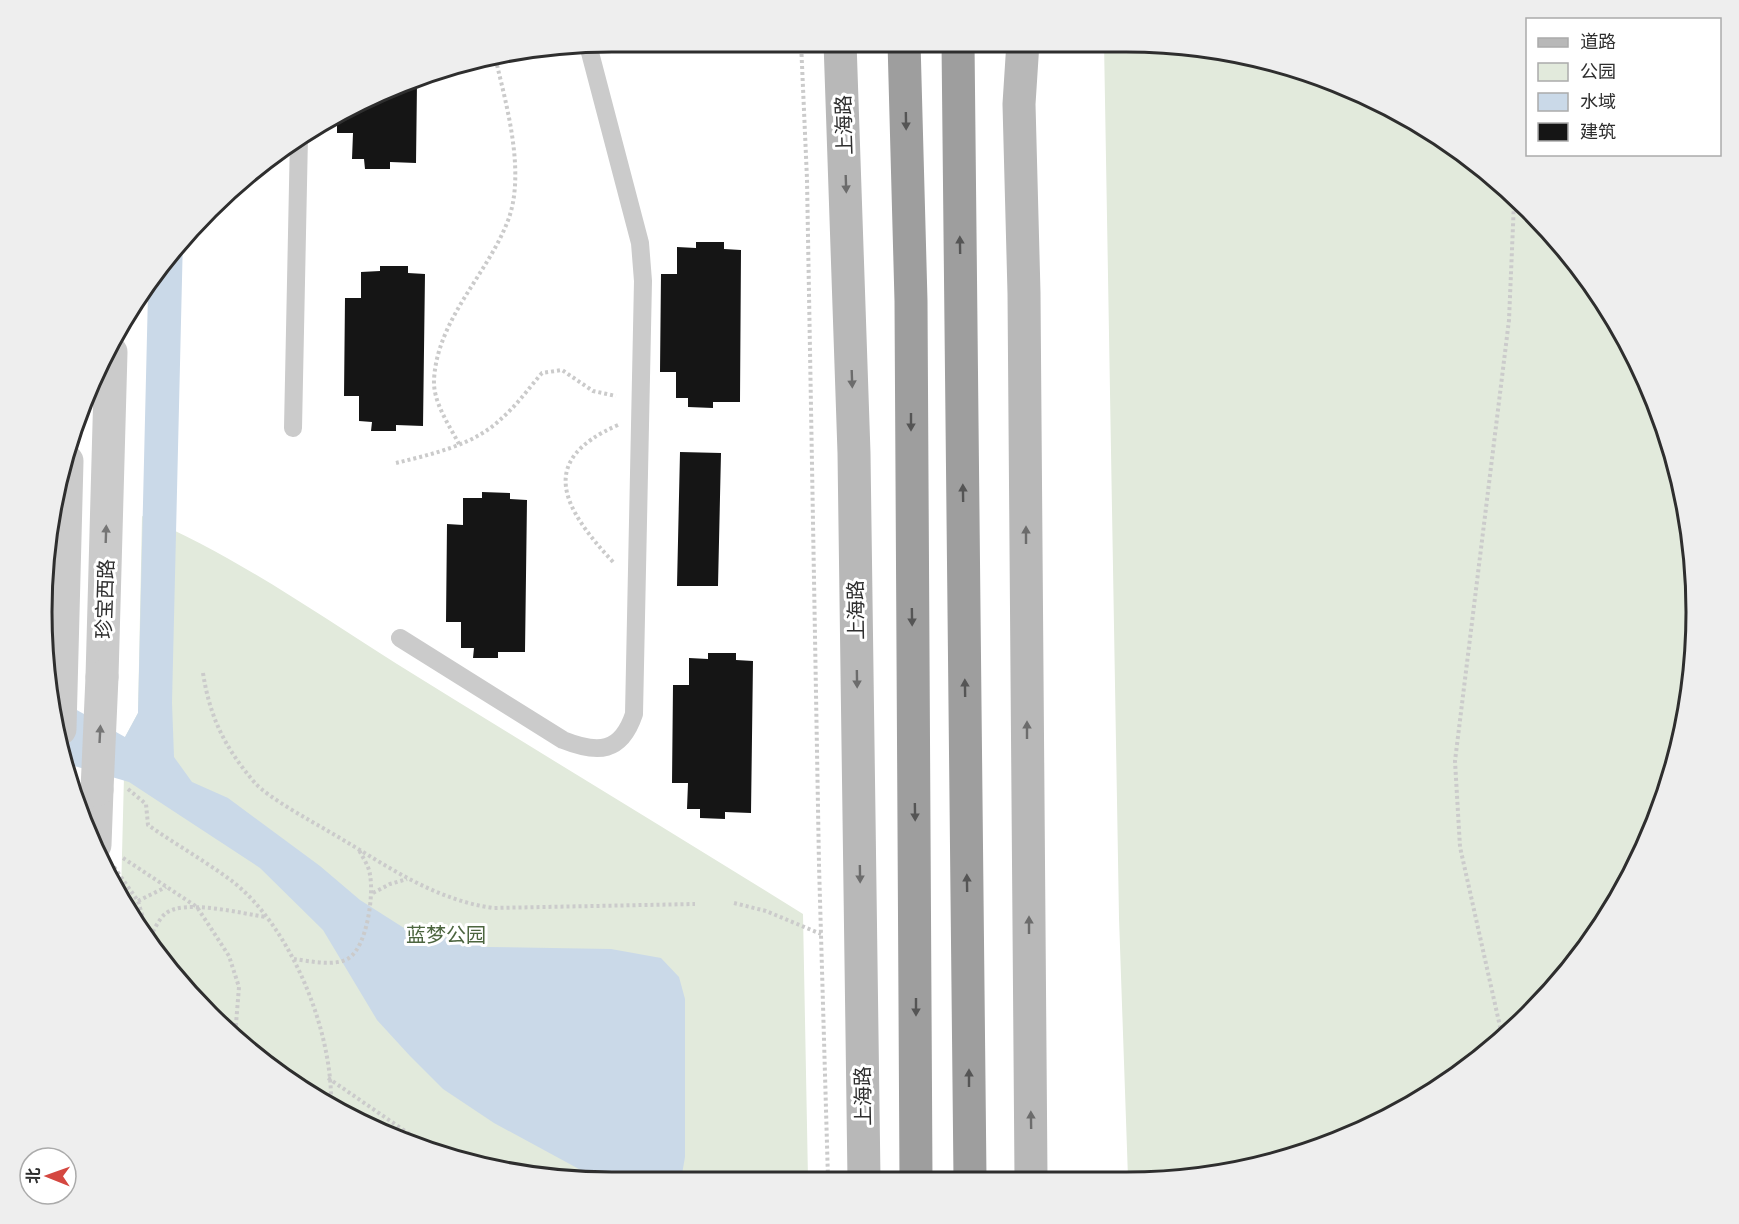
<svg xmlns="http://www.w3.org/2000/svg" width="1739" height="1224" viewBox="0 0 1739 1224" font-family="'Fira Sans','Noto Sans SC',sans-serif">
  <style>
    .green { fill: #e2eadc }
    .water { fill: #cad9e8 }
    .building { fill: #151515 }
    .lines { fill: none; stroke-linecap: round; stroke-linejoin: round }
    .path { stroke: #cbcbcb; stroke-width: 4; stroke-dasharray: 3 3; stroke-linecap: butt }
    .service { stroke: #cbcbcb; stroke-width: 18 }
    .minor { stroke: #cbcbcb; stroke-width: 33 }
    .secondary { stroke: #b8b8b8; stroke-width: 33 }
    .trunk { stroke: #9e9e9e; stroke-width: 33 }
    .minor-bridge { stroke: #cbcbcb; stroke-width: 33 }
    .oneway { fill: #555 }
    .oneway2 { fill: #6c6c6c }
    .oneway3 { fill: #757575 }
    .labels { text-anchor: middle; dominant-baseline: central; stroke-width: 6; stroke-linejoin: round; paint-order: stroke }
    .street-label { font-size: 20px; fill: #2e2e2e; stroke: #fff }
    .park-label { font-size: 20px; fill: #4c653f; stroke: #fff }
    .rim { fill: none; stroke: #2e2e2e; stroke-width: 3 }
  </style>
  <rect width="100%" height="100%" fill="#fff"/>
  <path class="green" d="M1104,42L1239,53L1412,118L1555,236L1620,327L1667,428L1692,537L1696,649L1678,759L1638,864L1579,959L1503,1040L1379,1123L1202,1177L1128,1178L1119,918Z
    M142,516C234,555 313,611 397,664C532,748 668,830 803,914L808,1179L575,1181L465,1163L360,1123L265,1064L184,988L121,894L125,737L138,713Z"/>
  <path class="water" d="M183,237L172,703L174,757L192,782L228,798L320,866L360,900L404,928L487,947L611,949L661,958L679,977L685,999V1157L681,1180L601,1181L494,1123L443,1089L410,1056L377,1020L323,930L260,868L129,782L71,765L50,695L125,737L138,713L148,293Z"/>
  <path class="building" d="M417,83L416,163L390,162V169H365L364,159H352L353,133H337V119Z
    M696,242H724V249L741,250L740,402H713V408L688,407V398H676V372H660L661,274H677V247L696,248Z
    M380,266H408V273L425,274L423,426L396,425V431H371L372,422L359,421V396H344L345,298H361V272L380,271Z
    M680,452L721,453L718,586H677Z
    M482,492L510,493V499L527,500L525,652H498V658H473L474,648H461V622H446L447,524L463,525V498H482Z
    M708,653H736V660L753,661L751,813L725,812V819L700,818V809H687L688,783H672L673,685H689V658L708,659Z"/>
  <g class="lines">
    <path class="path" d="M801,42L807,179L819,865L828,1179
      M459,444C449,425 433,402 434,380C437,320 486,276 507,223C526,177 508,111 497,65L493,58
      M396,463C432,454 475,445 502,418C517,405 529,388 542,373L562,370L593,391L616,396
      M613,562C564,509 535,461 618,425
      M203,673C210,718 225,748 255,783C269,798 309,820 328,831C382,862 430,899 493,908L695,904
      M128,789L146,804L148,825C175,844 205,861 232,881C291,927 333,1031 331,1105
      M123,858L197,907L229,956L239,987L235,1036
      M114,867L138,901L148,935
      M373,893L390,884L407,879
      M138,901L166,887
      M734,903L766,911L821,934
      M150,937C154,930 159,919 165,914C183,898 243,914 266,917
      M294,959C310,961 335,967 349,958C367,946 374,895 370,875C369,866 363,858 359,850
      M1503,1040L1460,847L1455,761L1509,320L1514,202
      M328,1078L434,1151"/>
    <path class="service" d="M293,428L299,136
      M400,638L563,740C598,754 621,753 634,714L643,281L640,243L588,45"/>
    <path class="minor" d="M102,677L111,352
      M60,729L67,461
      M95,845L97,790"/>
    <path class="secondary" d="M840,42L854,453L864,1179
      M1023,42L1019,104L1024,293L1031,1178"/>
    <path class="trunk" d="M904,42L911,301L916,1179
      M958,42L970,1178"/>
    <path class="minor-bridge" d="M97,790L102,677"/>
  </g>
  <defs><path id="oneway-solid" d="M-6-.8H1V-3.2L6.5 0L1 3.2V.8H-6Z" transform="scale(1.5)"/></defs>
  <g class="oneway">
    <use href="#oneway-solid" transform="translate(906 121) rotate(89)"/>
    <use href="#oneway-solid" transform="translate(960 245) rotate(-91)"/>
    <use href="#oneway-solid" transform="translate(911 422) rotate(90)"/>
    <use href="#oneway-solid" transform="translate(963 493) rotate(-91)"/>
    <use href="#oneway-solid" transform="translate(912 617) rotate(89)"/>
    <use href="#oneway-solid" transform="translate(965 688) rotate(-91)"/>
    <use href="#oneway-solid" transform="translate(915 812) rotate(89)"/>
    <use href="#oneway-solid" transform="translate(967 883) rotate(-91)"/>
    <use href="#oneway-solid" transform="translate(916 1007) rotate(90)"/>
    <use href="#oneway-solid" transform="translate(969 1078) rotate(-90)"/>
  </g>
  <g class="oneway2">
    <use href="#oneway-solid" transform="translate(846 184) rotate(88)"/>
    <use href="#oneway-solid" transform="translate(852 379) rotate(88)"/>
    <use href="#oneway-solid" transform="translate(1026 535) rotate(-90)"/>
    <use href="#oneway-solid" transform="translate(857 679) rotate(89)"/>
    <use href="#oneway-solid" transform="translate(1027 730) rotate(-90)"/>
    <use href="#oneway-solid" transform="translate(860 874) rotate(89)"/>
    <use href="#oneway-solid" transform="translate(1029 925) rotate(-90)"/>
    <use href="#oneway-solid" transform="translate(1031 1120) rotate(-91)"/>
  </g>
  <g class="oneway3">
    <use href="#oneway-solid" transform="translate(106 534) rotate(-88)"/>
    <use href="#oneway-solid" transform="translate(100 734) rotate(-87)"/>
  </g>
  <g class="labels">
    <g class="street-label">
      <text transform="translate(844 125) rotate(-92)">上海路</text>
      <text transform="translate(105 599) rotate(-88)">珍宝西路</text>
      <text transform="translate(856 610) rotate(-91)">上海路</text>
      <text transform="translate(863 1096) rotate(-91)">上海路</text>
    </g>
    <g class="park-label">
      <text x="446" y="935">蓝梦公园</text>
    </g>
  </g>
  <path d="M0 0H1739V1224H0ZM612 52H1126A560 560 0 0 1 1686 612V612A560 560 0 0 1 1126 1172H612A560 560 0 0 1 52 612V612A560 560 0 0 1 612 52Z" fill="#eee" fill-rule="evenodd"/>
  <path class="rim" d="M612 52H1126A560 560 0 0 1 1686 612V612A560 560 0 0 1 1126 1172H612A560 560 0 0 1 52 612V612A560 560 0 0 1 612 52Z"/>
  <rect x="1526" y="18" width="195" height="138" fill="#ffffff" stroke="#ababab" stroke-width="1.5"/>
  <rect x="1538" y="38" width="30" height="9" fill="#b8b8b8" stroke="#ababab" stroke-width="1.5"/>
  <text x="1580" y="48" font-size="18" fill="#2e2e2e">道路</text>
  <rect x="1538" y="63" width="30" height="18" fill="#e2eadc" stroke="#ababab" stroke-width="1.5"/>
  <text x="1580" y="78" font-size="18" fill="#2e2e2e">公园</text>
  <rect x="1538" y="93" width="30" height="18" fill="#cad9e8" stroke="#ababab" stroke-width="1.5"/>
  <text x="1580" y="108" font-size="18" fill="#2e2e2e">水域</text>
  <rect x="1538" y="123" width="30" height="18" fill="#151515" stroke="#ababab" stroke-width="1.5"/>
  <text x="1580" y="138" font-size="18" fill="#2e2e2e">建筑</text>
  <g transform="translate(48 1176) rotate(271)"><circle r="28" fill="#ffffff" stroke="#ababab" stroke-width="1.5"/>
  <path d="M0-4.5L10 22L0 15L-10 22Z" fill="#d44740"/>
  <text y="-9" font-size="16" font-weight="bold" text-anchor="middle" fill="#2e2e2e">北</text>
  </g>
</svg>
